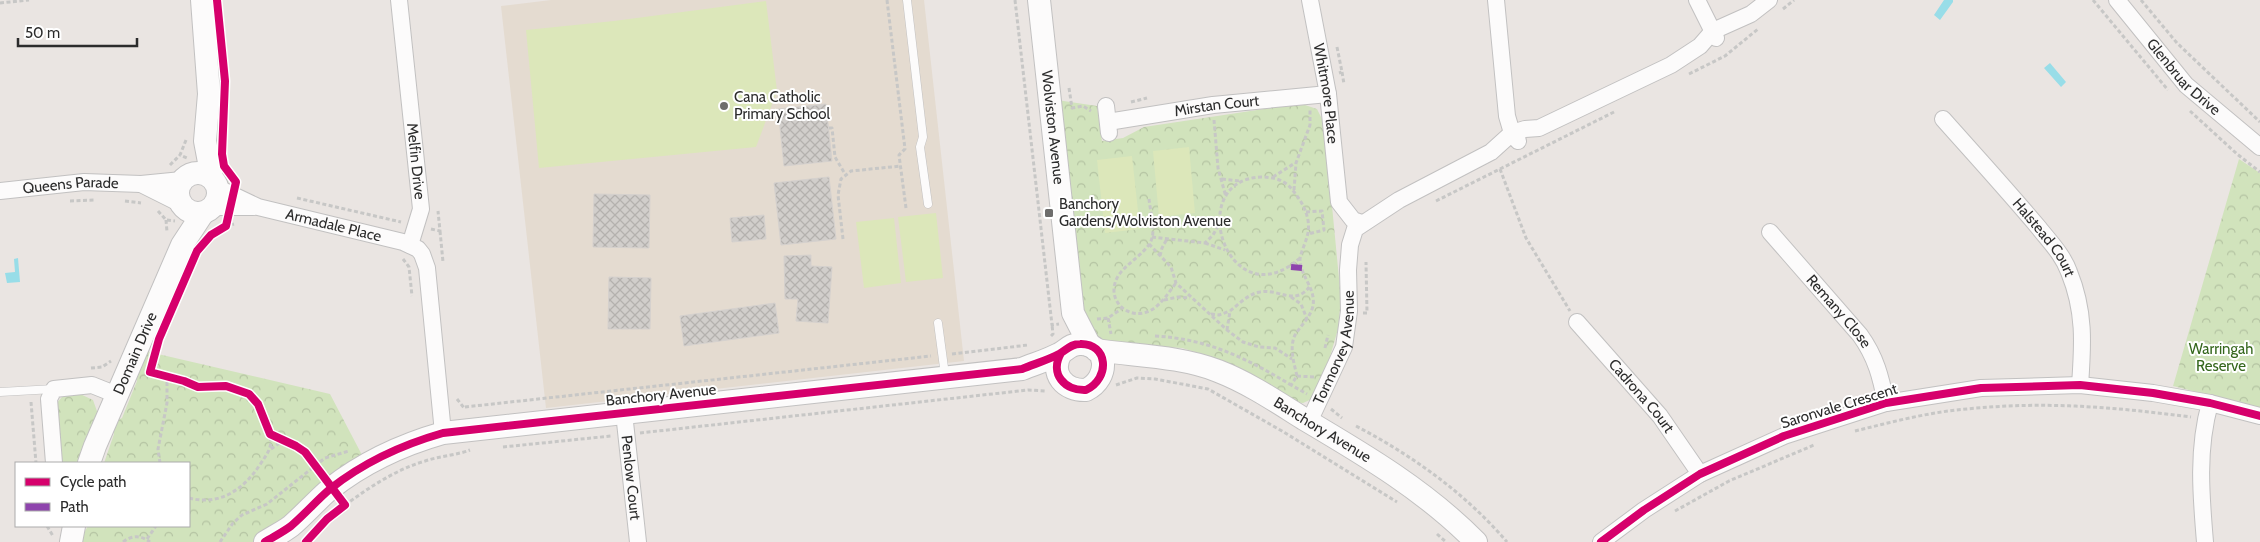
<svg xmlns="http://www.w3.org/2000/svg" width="2260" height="542" viewBox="0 0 2260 542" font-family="Cabin,sans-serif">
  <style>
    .education { fill: #e4dbd0 }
    .forest { fill: url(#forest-crowns) }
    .pitch { fill: #dce7ba }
    .water { fill: #98dde8 }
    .building { fill: url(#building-cross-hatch); stroke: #d5d1ce }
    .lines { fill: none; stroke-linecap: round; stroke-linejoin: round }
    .lane-casing { stroke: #c2c1c1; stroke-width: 9 }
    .street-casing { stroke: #c2c1c1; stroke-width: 18 }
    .secondary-casing { stroke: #c2c1c1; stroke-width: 24 }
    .path { stroke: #c7c7c6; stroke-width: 3; stroke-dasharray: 4 2.5; stroke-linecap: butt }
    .lane { stroke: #fcfbfb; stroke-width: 8 }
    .street { stroke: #fcfbfb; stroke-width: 16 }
    .secondary { stroke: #fcfbfb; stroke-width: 22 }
    .quiet { stroke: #8e44ad; stroke-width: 6; stroke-dasharray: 12 6; stroke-linecap: butt }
    .cycleway-casing { stroke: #fff; stroke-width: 11 }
    .cycleway { stroke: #d6006c; stroke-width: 8 }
    .poi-dot { fill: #6e6d6c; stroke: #fff; stroke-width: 2 }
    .labels { text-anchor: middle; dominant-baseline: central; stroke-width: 4; stroke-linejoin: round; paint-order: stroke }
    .street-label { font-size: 15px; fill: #2c2c2c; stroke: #fff }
    .poi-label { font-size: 15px; fill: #2c2c2c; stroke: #fff; text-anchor: start }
    .park-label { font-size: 15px; fill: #35671d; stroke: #fff }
  </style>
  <defs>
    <pattern id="forest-crowns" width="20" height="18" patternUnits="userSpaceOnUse" patternTransform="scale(1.25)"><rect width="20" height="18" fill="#d1e3bc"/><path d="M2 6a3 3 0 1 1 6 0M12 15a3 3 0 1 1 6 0" fill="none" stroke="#b4c3a2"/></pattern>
    <pattern id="building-cross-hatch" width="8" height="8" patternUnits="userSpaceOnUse" patternTransform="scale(1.25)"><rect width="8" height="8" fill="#d1cecb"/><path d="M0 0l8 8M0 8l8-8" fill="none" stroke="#b4b1ae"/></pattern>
  </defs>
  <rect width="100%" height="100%" fill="#eae5e2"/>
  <path class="education" d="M551,0H924L964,361L546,408L501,6Z"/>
  <path class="forest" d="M1057,100L1097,106L1102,141L1123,138L1144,127L1277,107L1305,105L1317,109L1324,123L1341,299L1338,329L1323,381L1312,399L1303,403L1292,402L1215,358L1182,348L1102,343L1080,311Z
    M2239,159L2260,173V408L2173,386Z
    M145,351L330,394L362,455L277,529L254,542H82V536L88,526H189V463H104L114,434L112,427L114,422L122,418L137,381L134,373Z
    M78,393L93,400L98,414L82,463H59L56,404L62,397Z"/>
  <path class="pitch" d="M766,1L777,91L756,147L539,168L526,30L614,21Z
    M1189,147L1195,213L1159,217L1153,151Z
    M1132,156L1140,229L1105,233L1097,160Z
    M936,213L943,278L906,282L898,217Z
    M894,218L901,283L864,288L856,222Z"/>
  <path class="water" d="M1944,0H1953V2L1940,20L1934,15Z
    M2050,63L2066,82L2061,87L2044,68Z
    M18,258L20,282L7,283L5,273L15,272L14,259Z"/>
  <path class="building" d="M826,104L832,161L784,166L778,109Z
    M829,177L836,239L781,245L774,183Z
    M594,194L650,195L649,248L593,247Z
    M764,215L766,239L732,242L730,218Z
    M811,255V266L832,267L828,323L796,321L798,299H785L784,256Z
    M609,277L651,278L650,329H608Z
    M775,303L779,333L684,346L680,316Z"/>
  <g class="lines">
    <defs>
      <path id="lane" d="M907,0L923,137L920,147L928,204
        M938,323L945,375
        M0,392L54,389"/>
      <g id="street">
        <path id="s1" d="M399,0L421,209L410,245"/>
        <path id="s2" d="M1310,0L1328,94L1339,202L1353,220L1362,223"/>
        <path d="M1496,0L1507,116L1512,133L1518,141"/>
        <path d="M1697,0L1716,38"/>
        <path id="s3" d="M2117,0L2186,85L2260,147"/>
        <path d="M1106,106L1109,133"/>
        <path id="s4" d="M1943,119C1975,155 2008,191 2039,228C2050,242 2063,255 2069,272C2085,311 2083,344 2080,385"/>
        <path id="s5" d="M1108,122L1213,105L1328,94"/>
        <path d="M141,184L181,204"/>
        <path id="s6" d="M218,188L258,207L403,242L418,249L422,254L427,268L443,433"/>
        <path id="s7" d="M0,191L84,182L141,184L182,180"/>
        <path d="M213,207H253"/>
        <path id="s8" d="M1770,232L1860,335C1876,357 1881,378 1886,403"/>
        <path id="s9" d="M1577,322L1660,416L1700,474"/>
        <path id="s10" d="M624,413L638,542"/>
        <path id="s11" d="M1309,422L1344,347L1349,311L1348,270L1350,245L1355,229L1399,200L1491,152L1512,133L1525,129L1539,128L1671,65L1700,46L1713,31L1751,14L1769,0"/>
        <path d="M54,463L49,399L54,389L92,385L117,395"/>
        <path d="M1601,542L1644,510L1700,474L1784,436L1886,403L1981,388L2080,385L2153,393L2210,403L2260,416"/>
        <path d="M2205,542C2201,495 2197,449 2210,403"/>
      </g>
      <g id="secondary">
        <path d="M202,0L209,94L205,141L212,178"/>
        <path id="s12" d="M1039,0L1073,313L1090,346"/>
        <circle cx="198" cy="193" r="20"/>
        <path id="s13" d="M1096,350C1136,356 1180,356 1218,371C1249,383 1277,402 1304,419C1365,455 1426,491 1476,542"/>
        <path id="s14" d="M89,463L95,446L182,245L203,213"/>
        <path d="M71,542L74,526"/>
        <path d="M265,542C273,537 283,532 291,526C305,514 316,501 330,489C364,462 401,445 443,433L1022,369C1034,364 1048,360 1059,354C1067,350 1070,344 1080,344C1108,343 1111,378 1086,390C1065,391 1049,374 1061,353"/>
      </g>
    </defs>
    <use href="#lane" class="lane-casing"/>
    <use href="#street" class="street-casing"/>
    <use href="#secondary" class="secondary-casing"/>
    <path class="path" d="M887,0L905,149L899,155L906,208
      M1015,0L1052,325L1059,324
      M2093,0L2168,90
      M2141,0L2177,43L2260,122
      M0,3L29,0
      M1783,9L1794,0
      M1337,47L1342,72L1339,73
      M1342,72L1344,84
      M1689,74L1725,56L1758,29
      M1069,88L1072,108L1083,106L1091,111
      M1131,102L1147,98
      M2190,111L2237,154L2260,172
      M1214,120L1218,168L1226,197
      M829,128H832L835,157L845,174
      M186,140L180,155L189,159
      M170,165L180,155
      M1500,169L1616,111
      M1273,177L1295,163
      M1222,179L1240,181
      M1294,190L1296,163L1310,125V109
      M297,198L401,222
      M1149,199C1150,210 1155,227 1152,238C1149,252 1124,264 1117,278C1105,302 1131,323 1153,309C1162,303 1169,292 1176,283
      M70,201L96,200
      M125,201L141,203
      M1436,201L1500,169L1526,238L1570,311
      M158,211L166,220L175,221
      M1306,212L1322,211L1324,230L1308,234
      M166,220L167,232
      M226,226L234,224
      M431,229L440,231L438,211
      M440,231L443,262
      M1152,237L1205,243L1213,235L1219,224
      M843,239L838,195L841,179L851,171L901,166
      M1205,243L1225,250
      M1149,244L1171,267L1176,283L1227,330L1243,342L1259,347L1275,348L1292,359
      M1160,256L1162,248L1167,239
      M1300,258C1228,322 1182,180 1261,177C1274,177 1286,180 1294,192C1304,204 1312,221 1307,237C1305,244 1301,252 1300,259C1300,276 1316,288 1313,306C1310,318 1301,325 1295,335C1289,348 1294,363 1297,376L1291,385L1307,394
      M403,259L409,267L412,296
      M1291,297L1301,304L1307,319
      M1164,300L1178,297L1190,298
      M1363,313H1367L1366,262
      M1211,314L1219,315L1230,311
      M1108,318L1111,334
      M1097,319L1108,318L1121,309
      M1227,330L1230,311C1239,304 1248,294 1260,292C1279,288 1295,307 1310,286
      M1051,336L1053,334L1052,325
      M1155,336C1208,339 1246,358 1291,385
      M1325,348L1328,335
      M952,354L1028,345
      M91,368L102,367L111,361
      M1297,376L1314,377
      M1116,385L1137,378L1155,379L1208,389L1282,431L1397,502
      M457,399L465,409
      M31,402L36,463
      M465,407L931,356
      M1331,409L1342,418
      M1356,426C1413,456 1465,493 1507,542
      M1855,431C1892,422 1929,412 1967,409C2045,401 2113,407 2191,417
      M640,433L1028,390L1046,391
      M503,447L611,436
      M271,449L278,444L287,442
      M160,463L158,449L167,403V377
      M189,498C219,506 243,490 259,466C267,454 273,448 270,434
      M345,505C370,487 395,470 425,461C440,456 457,455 470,450
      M1675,511L1729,481L1814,445
      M47,526L53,536
      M1437,534L1446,542
      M147,539L156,526
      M123,542C132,535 141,535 150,542
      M220,542L233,523L242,515L267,504L325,458L349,451"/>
    <use href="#lane" class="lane"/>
    <use href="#street" class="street"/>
    <use href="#secondary" class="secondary"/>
    <path class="quiet" d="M1291,267L1302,268"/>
    <defs>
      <path id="cycleway" d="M217,0L225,81L222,154L224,166L236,182L226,226L211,235L197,251L159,339L150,372L184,381L198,387L226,386L249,394L258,404L270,434L296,446L305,452L345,505L327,519L306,542
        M265,542C273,537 283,532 291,526C305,514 316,501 330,489C364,462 401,445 443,433L1022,369C1034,364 1048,360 1059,354C1067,350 1070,344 1080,344C1108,343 1111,378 1086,390C1065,391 1049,374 1061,353
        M1601,542L1644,510L1700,474L1784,436L1886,403L1981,388L2080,385L2153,393L2210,403L2260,416"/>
    </defs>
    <use href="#cycleway" class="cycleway-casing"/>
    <use href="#cycleway" class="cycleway"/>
  </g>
  <g class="poi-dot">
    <circle cx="724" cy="106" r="5"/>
    <rect x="1044" y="208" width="10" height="10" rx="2.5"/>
  </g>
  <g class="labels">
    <g class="street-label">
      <text stroke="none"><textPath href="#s3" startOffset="102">Glenbruar Drive</textPath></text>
      <text stroke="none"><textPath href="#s2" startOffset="95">Whitmore Place</textPath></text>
      <text stroke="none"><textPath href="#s5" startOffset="110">Mirstan Court</textPath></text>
      <text stroke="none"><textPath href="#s12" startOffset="128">Wolviston Avenue</textPath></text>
      <text stroke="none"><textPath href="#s1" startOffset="162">Melfin Drive</textPath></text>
      <text stroke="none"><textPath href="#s7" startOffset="71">Queens Parade</textPath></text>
      <text stroke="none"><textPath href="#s6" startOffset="122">Armadale Place</textPath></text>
      <text stroke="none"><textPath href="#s4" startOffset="156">Halstead Court</textPath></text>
      <text stroke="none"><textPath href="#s8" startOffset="105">Remany Close</textPath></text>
      <text stroke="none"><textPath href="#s11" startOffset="80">Tormorvey Avenue</textPath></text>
      <text stroke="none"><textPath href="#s14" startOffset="119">Domain Drive</textPath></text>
      <text transform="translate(661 395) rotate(-6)">Banchory Avenue</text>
      <text stroke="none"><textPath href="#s9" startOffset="98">Cadrona Court</textPath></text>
      <text transform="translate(1839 406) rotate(-17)">Saronvale Crescent</text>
      <text stroke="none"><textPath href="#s13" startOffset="244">Banchory Avenue</textPath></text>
      <text stroke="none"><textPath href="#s10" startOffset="65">Penlow Court</textPath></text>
    </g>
    <g class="poi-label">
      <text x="734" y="97">Cana Catholic<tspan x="734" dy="17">Primary School</tspan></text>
      <text x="1059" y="204">Banchory<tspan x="1059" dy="17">Gardens/Wolviston Avenue</tspan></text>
    </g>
    <g class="park-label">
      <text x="2221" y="349">Warringah<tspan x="2221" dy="17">Reserve</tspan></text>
    </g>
  </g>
  <rect x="15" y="462" width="175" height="65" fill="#ffffff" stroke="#ababab"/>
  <rect x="25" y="478" width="25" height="8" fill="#d6006c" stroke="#ababab"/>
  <text x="60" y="487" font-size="15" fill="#2c2c2c">Cycle path</text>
  <rect x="25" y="503" width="25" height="8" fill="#8e44ad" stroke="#ababab"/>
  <text x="60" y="512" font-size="15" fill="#2c2c2c">Path</text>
  <path d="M18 38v8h119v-8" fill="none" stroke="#2c2c2c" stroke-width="2.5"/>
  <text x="25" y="38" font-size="15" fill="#2c2c2c" stroke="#ffffff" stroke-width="4" paint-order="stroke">50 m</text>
</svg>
